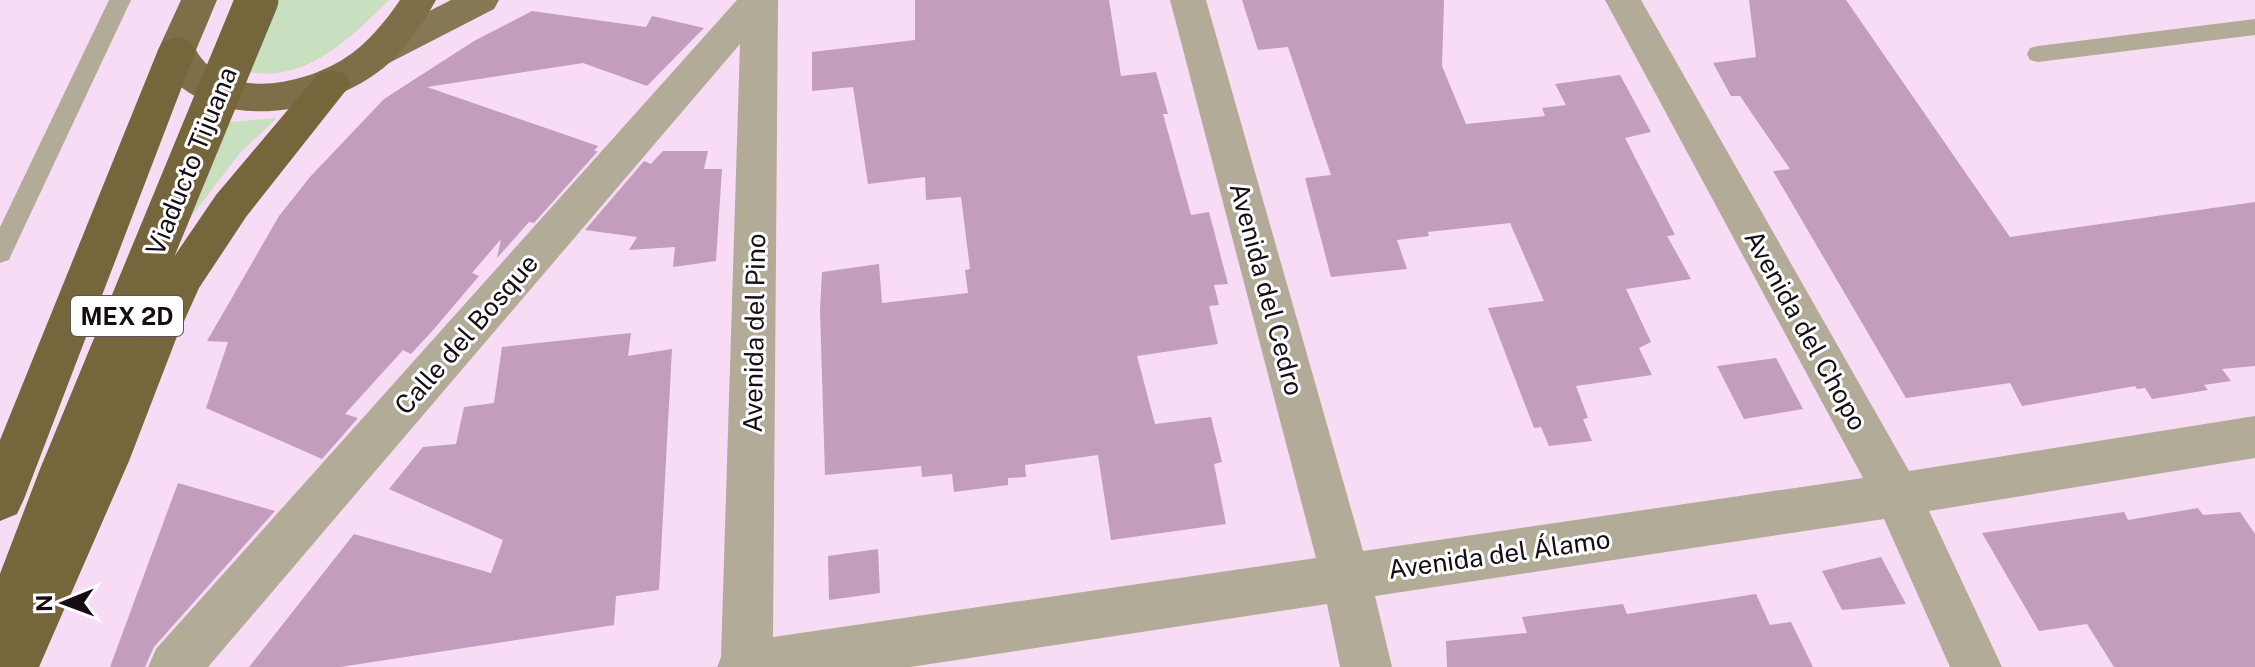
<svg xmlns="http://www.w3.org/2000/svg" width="2255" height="667" viewBox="0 0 2255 667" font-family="'Public Sans',sans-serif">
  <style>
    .green { fill: #c8e0bf }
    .building { fill: #c29dbd }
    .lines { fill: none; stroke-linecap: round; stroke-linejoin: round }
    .service { fill: #b2ab97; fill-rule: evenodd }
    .minor { fill: #b2ab97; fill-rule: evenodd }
    .primary { fill: #867855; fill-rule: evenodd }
    .trunk { fill: #7e6f48; fill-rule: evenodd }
    .motorway { fill: #76663c; fill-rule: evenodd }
    .motorway-bridge { stroke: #76663c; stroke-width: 43 }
    .labels { text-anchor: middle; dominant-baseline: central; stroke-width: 6; stroke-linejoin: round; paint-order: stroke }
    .shield { fill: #fff; stroke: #5b555a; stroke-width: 2 }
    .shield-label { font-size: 24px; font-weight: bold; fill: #150c14 }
    .street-label { font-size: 26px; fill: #150c14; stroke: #fff }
  </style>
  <rect width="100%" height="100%" fill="#f8dcf5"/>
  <path class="green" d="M233,0H389C353,36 306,83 250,72C238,69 227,59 217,53Z
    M277,118L240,153L178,234L210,120L230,122Z"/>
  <path class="building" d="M915,0H1109L1121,76L1156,72L1168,114H1163L1191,215L1209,212L1228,284L1214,285L1219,305L1209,306L1218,344L1137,356L1155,424L1211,417L1222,462L1214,464L1226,524L1111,540L1098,455L1025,465L1026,477L1008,478V485L954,492L952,474L922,477L921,466L825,475L820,310L822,272L879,264L882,303L968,293L965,270L970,269L961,197L926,200L925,177L868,184L853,87L812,91V52L915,40Z
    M1242,0H1444L1442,66L1466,124L1545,116L1542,108L1566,105L1555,84L1620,75L1651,132L1625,138L1675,235L1667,236L1691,279L1626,289L1651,342L1639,348L1652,375L1576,386L1588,418L1583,419L1592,441L1549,446L1541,427L1534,428L1488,308L1544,301L1510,223L1428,232L1429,236L1397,240L1407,269L1331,277L1305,178L1331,175L1288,47L1258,50Z
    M1749,0H1846L2010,237L2255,202V366L2222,369L2231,381L2204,385L2208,390L2152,399L2145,388L2137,389L2135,386L2022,406L2010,383L1906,398L1773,171L1790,169L1740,96H1731L1713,63L1756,57Z
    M532,11L646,27L652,16L704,28L647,86L583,63L427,87L598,146L594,151H598L534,223L529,222L497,258L501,239L472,273L479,276L434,329L411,354L403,350L345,414L358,418L322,459L206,408L228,342L207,341L279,216L310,177L384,99L474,41Z
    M663,151H708L704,169H722L716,261L673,267L675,247L629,250L637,237L585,230L644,161L651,164Z
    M631,333L628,356L672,349L659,590L616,596L614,625L340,667H249L354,534L491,573L503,540L389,489L423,447L456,444L464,407L494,403L502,347Z
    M1776,358L1803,409L1744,419L1717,366Z
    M178,483L275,511L154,647L145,667H110Z
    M2198,508L2203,515L2240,512L2255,534V667H2114L2087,624L2039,631L1982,533L2124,512L2128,520Z
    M878,549L880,593L829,600L828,556Z
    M1881,557L1906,604L1842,610L1822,571Z
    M1756,594L1770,625L1791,622L1813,667H1447L1446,641L1527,633L1522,617L1623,604L1627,614Z"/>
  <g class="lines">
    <path class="service" d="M109,0H131L12,253L9,260L0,263V227Z
      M2255,19V35L2038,62L2030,60L2027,54L2030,48L2038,46Z"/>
    <path class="minor" d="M737,0H778L773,637L1316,558L1170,0H1206L1363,551L1863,478L1605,0H1641L1909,471L2255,416V458L1929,511L2002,667H1950L1884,519L1375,596L1392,667H1340L1327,604L910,667H717L721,657L740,44L208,667H148L156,649Z"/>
    <path class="primary" d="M451,0H499L494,9L389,63L376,67L363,63L357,54L363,45Z"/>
    <path class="trunk" d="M181,0H217L196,50C225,102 303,85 345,58C367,44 385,22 400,0H436C423,23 408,47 388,64C336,109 239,132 181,87C170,78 165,62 158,50Z"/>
    <path class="motorway" d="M177,37L190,41L196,50L24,499L17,514L0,521V440L158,50L164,41Z
      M332,70L346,74L351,84L246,217L199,288L176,339L129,461L39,667H0V638L83,460L132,339L167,267L216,195L318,74Z"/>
    <path class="motorway-bridge" d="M0,634L60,477L257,0"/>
  </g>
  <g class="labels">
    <rect class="shield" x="71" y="296" width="112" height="40" rx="6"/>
    <g class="shield-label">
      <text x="127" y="316">MEX 2D</text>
    </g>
    <g class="street-label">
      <text transform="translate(191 161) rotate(-68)">Viaducto Tijuana</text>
      <text transform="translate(1267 289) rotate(75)">Avenida del Cedro</text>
      <text transform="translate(1806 330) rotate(61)">Avenida del Chopo</text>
      <text transform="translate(754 333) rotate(-89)">Avenida del Pino</text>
      <text transform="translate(466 334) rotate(-49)">Calle del Bosque</text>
      <text transform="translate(1499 554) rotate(-8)">Avenida del Álamo</text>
    </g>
  </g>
  <g transform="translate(64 603) rotate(269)" stroke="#ffffff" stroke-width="6" paint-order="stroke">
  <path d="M0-6L14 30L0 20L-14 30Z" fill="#150c14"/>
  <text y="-12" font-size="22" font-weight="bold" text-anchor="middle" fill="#150c14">N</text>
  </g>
</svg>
